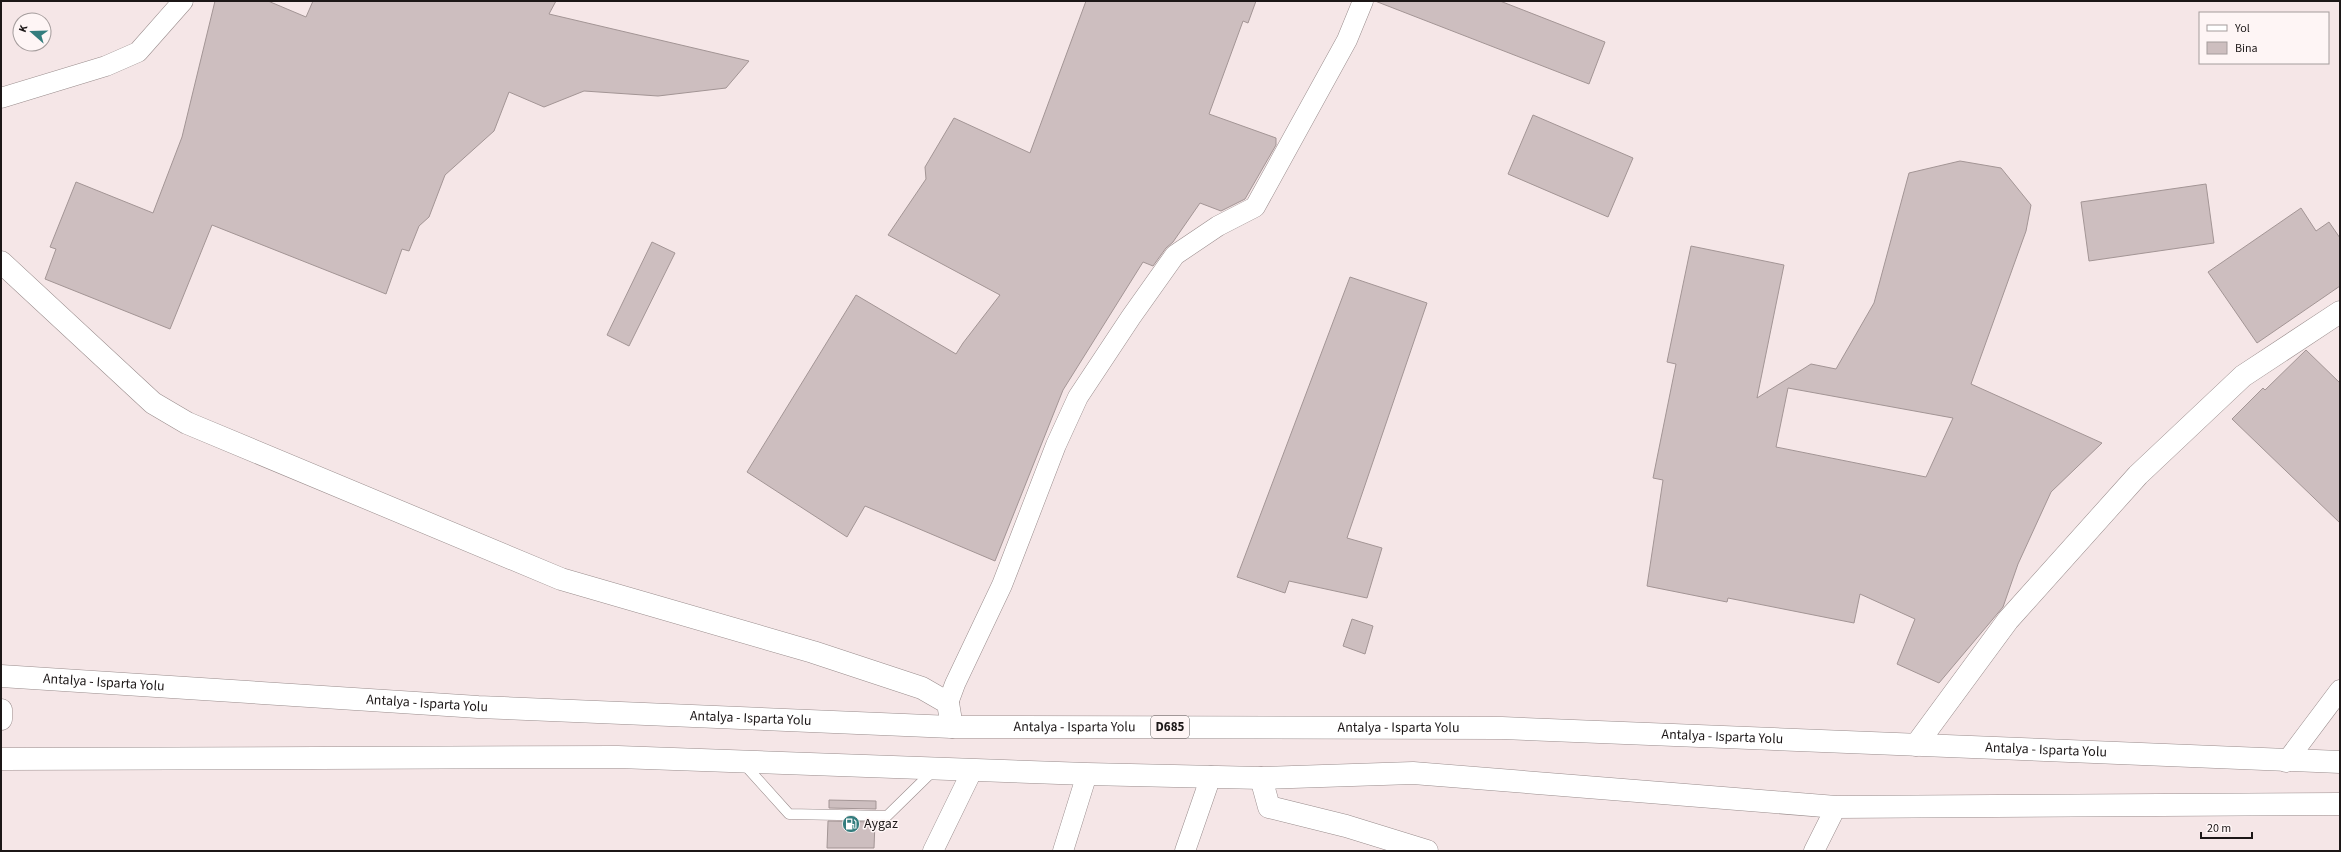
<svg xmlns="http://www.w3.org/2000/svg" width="2341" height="852" viewBox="0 0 2341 852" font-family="'Source Sans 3',sans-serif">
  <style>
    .building { fill: #cdbebf; stroke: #a39595; fill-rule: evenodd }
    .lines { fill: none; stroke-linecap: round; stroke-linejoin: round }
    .service-casing { stroke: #998c8c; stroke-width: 11 }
    .minor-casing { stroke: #998c8c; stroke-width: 21 }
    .tertiary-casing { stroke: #998c8c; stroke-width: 23 }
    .trunk-casing { stroke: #998c8c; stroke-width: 23 }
    .service { stroke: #fff; stroke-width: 10 }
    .minor { stroke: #fff; stroke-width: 20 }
    .tertiary { stroke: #fff; stroke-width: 22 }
    .trunk { stroke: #fff; stroke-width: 22 }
    .labels { text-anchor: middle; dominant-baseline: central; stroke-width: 3; stroke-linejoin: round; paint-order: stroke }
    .shield { fill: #fef5f5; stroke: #605a5a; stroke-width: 1 }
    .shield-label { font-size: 13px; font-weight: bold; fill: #1c1717 }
    .street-label { font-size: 14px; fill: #1c1717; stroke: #fef5f5 }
    .poi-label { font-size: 14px; fill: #1c1717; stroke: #fef5f5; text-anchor: start }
  </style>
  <rect width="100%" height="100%" fill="#f5e6e7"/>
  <path class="building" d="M215,1H268L306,17L313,1H556L549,14L749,61L726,88L658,96L584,91L544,107L509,92L494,131L445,175L429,217L419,226L409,251L402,249L386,294L212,225L170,329L45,279L56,249L50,247L76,182L153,213L182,137Z
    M1086,1H1256L1248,23L1243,21L1209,114L1276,138V145L1245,199L1221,211L1200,203L1173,242L1166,248L1153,266L1143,262L1063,390L995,561L865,506L847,537L747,472L856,295L956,354L963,343L1000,295L888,235L926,179L925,167L954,118L1030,153Z
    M1375,1H1500L1605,42L1589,84Z
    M1533,115L1633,158L1608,217L1508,174Z
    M1960,161L2001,168L2031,205L2026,231L1971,384L2102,443L2051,492L2018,564L2003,607L1939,683L1897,664L1915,619L1860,594L1854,623L1728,598L1727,602L1647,586L1663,480L1653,478L1676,364L1667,362L1691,246L1784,265L1757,398L1811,364L1836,369L1874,303L1909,173ZM1788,388L1953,418L1926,477L1776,447Z
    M2206,184L2214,243L2089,261L2081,202Z
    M2301,208L2316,231L2329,222L2340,238V286L2257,343L2208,272Z
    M652,242L675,253L629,346L607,335Z
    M1350,277L1427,303L1347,538L1382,548L1367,598L1289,581L1285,593L1237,577Z
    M2306,350L2340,383V523L2232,419L2263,388L2265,390Z
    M1352,619L1373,626L1365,654L1343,646Z
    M829,800L876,801V809L829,808Z
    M828,821L875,822L874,848H827Z"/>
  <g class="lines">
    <defs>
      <path id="service" d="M743,763L789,814L887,816L934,770"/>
      <path id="minor" d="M1,98L106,66L138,52L183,1
        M948,703L955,684L1002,585L1056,445L1078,397L1131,317L1175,255L1218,226L1255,207L1347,40L1363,1
        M2286,762L2340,690
        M933,851L972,771
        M1063,851L1087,774
        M1185,851L1211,776
        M1814,851L1836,807"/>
      <path id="tertiary" d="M1,262L153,403L187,423L561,579L813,652L922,688L948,703L952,727
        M1916,745L2008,620L2138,475L2243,376L2340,312
        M1261,778L1269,807L1346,826L1427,851"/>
      <g id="trunk">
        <path id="s1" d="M1,676L478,707L952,727L1502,728L2340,762"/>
        <path d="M1,710V719"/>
        <path d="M1,759L618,757L1087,774L1261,778L1413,773L1836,807L2340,804"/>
      </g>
    </defs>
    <use href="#service" class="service-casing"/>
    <use href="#minor" class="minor-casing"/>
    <use href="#tertiary" class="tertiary-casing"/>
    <use href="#trunk" class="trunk-casing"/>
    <use href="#service" class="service"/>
    <use href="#minor" class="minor"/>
    <use href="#tertiary" class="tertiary"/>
    <use href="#trunk" class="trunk"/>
  </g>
  <defs>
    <symbol id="fuel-disc" viewBox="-11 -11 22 22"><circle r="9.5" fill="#347d7e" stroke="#fef5f5"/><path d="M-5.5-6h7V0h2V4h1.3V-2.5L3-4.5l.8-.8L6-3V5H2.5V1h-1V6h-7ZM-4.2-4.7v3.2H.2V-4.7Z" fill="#fff"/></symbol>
  </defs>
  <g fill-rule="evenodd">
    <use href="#fuel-disc" x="841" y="814" width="20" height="20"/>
  </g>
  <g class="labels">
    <rect class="shield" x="1151" y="716" width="38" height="22" rx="3"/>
    <g class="shield-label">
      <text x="1170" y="727">D685</text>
    </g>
    <g class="street-label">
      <text stroke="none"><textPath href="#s1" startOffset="103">Antalya - Isparta Yolu</textPath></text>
      <text stroke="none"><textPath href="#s1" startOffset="427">Antalya - Isparta Yolu</textPath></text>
      <text stroke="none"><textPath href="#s1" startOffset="751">Antalya - Isparta Yolu</textPath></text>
      <text stroke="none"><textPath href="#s1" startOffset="1075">Antalya - Isparta Yolu</textPath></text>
      <text stroke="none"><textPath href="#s1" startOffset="1399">Antalya - Isparta Yolu</textPath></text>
      <text stroke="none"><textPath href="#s1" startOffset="1723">Antalya - Isparta Yolu</textPath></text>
      <text stroke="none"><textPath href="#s1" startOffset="2047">Antalya - Isparta Yolu</textPath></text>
    </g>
    <g class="poi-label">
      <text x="864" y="824">Aygaz</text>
    </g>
  </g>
  <rect width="2341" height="852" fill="none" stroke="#1c1717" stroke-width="4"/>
  <rect x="2199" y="12" width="130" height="52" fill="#fef5f5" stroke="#a49c9c"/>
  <rect x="2207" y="25" width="20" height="6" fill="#ffffff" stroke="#a49c9c"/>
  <text x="2235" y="32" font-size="12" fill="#1c1717">Yol</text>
  <rect x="2207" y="42" width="20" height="12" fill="#cdbebf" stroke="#a49c9c"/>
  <text x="2235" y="52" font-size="12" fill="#1c1717">Bina</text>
  <g transform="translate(32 32) rotate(290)"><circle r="19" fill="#fef5f5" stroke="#a49c9c"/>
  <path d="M0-3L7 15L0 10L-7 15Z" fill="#347d7e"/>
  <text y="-6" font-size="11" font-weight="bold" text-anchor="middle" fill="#1c1717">K</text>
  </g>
  <path d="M2201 832v6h51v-6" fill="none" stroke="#1c1717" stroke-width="2"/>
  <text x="2207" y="832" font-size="12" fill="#1c1717" stroke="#fef5f5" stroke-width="3" paint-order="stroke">20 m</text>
</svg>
